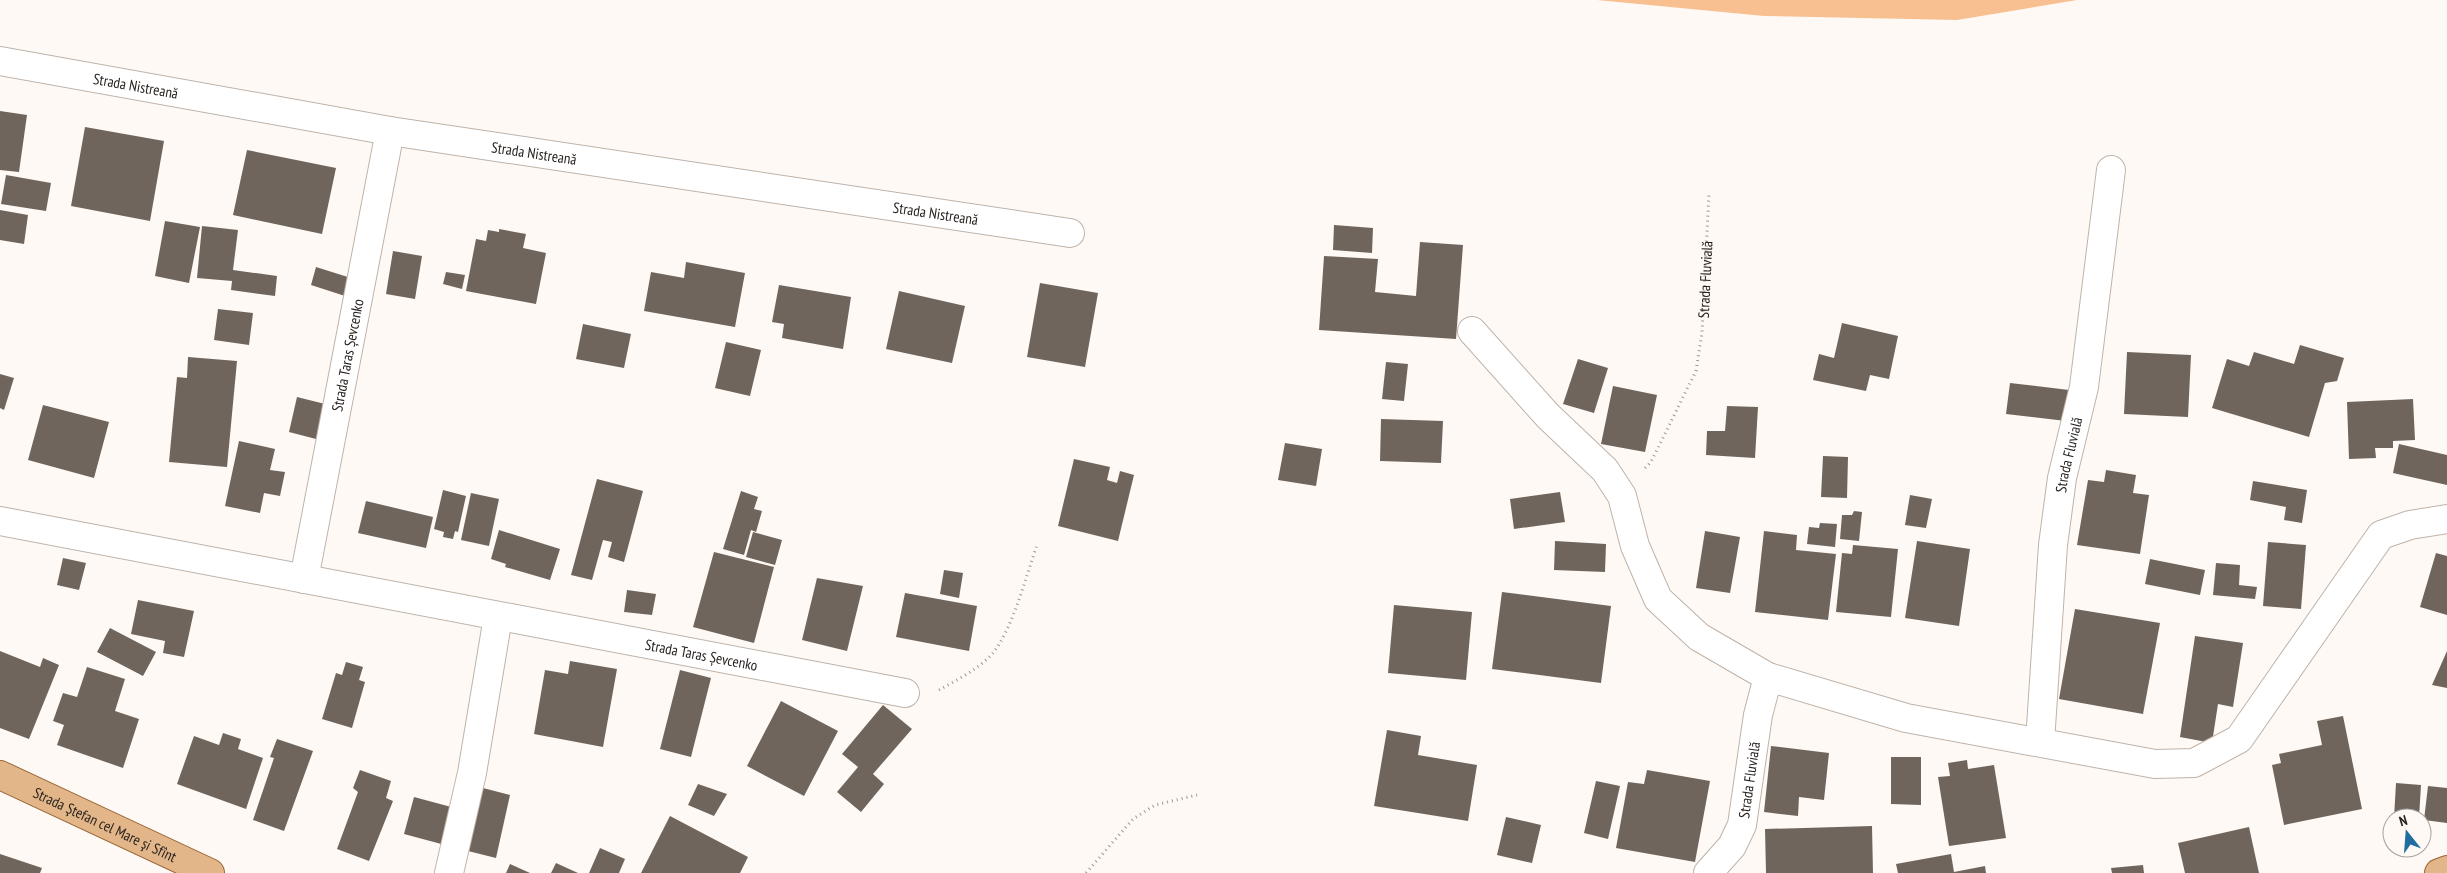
<svg xmlns="http://www.w3.org/2000/svg" width="2447" height="873" viewBox="0 0 2447 873" font-family="'PT Sans Narrow',sans-serif">
  <style>
    .water { fill: #f8c090 }
    .building { fill: #70655c }
    .lines { fill: none; stroke-linecap: round; stroke-linejoin: round }
    .minor-casing { stroke: #bfb3a9; stroke-width: 30 }
    .major-casing { stroke: #966332; stroke-width: 30 }
    .path { stroke: #9d9894; stroke-width: 3; stroke-dasharray: 1 4; stroke-linecap: butt }
    .minor { stroke: #fff; stroke-width: 28 }
    .major { stroke: #e3b689; stroke-width: 28 }
    .labels { text-anchor: middle; dominant-baseline: central; stroke-width: 5; stroke-linejoin: round; paint-order: stroke }
    .street-label { font-size: 15px; fill: #282320; stroke: #fef9f5 }
  </style>
  <rect width="100%" height="100%" fill="#fef9f5"/>
  <path class="water" d="M1597,0H2077L1957,20L1764,16Z"/>
  <path class="building" d="M0,111L27,115L19,172L0,170Z
    M85,127L164,141L150,221L71,206Z
    M247,150L336,168L322,234L233,215Z
    M6,175L51,183L46,211L1,204Z
    M0,210L28,215L24,244L0,240Z
    M165,221L200,227L189,283L155,276Z
    M1334,225L1373,228L1372,253L1333,250Z
    M202,226L238,230L233,270L277,276L275,296L231,290L232,281L197,278Z
    M499,229L526,234L523,248L546,253L536,304L466,291L476,239L486,241L488,230L499,232Z
    M1420,242L1463,245L1456,339L1319,330L1324,256L1378,259L1375,292L1416,296Z
    M393,251L422,256L415,299L386,294Z
    M686,262L745,273L735,327L644,311L651,272L684,278Z
    M316,267L351,278L345,296L311,285Z
    M446,272L465,275L462,289L443,284Z
    M1040,283L1098,293L1085,367L1027,357Z
    M779,285L851,297L843,349L782,338L784,324L772,322Z
    M899,291L965,306L952,363L886,349Z
    M218,309L253,313L249,345L214,340Z
    M1842,323L1898,336L1889,379L1870,375L1866,391L1813,380L1819,354L1834,358Z
    M583,324L631,334L624,368L576,359Z
    M726,342L761,350L750,396L715,388Z
    M2300,345L2344,358L2337,381L2325,383L2309,437L2212,408L2227,359L2249,366L2254,352L2294,364Z
    M2127,352L2191,355L2188,417L2124,414Z
    M188,357L237,361L227,467L169,462L177,377L187,378Z
    M1578,359L1608,368L1594,413L1563,404Z
    M1386,362L1408,364L1404,401L1382,399Z
    M0,374L14,378L4,410L0,408Z
    M2010,383L2069,390L2066,421L2006,414Z
    M1613,386L1657,395L1645,452L1601,444Z
    M297,397L325,404L316,439L289,432Z
    M2413,399L2415,440L2393,441V448H2375L2376,458L2349,459L2347,402Z
    M43,405L109,422L94,478L28,460Z
    M1727,406L1758,407L1755,458L1706,455L1707,431H1725Z
    M1381,419L1443,421L1441,463L1380,461Z
    M239,441L275,449L270,470L285,472L280,496L264,493L260,513L225,506Z
    M1285,443L1322,449L1316,486L1278,480Z
    M2399,444L2447,455V485L2393,473Z
    M1823,456L1848,457L1847,498L1821,497Z
    M1074,459L1110,467L1107,480L1117,483L1120,471L1134,475L1118,541L1058,526Z
    M2106,470L2136,475L2133,493L2149,495L2140,554L2077,545L2088,480L2104,482Z
    M597,479L643,491L624,562L608,557L612,542L603,540L592,580L571,575Z
    M2253,481L2307,490L2302,523L2284,520L2286,507L2250,500Z
    M443,490L466,496L458,532L455,531L453,539L443,537L444,532L434,529Z
    M741,491L758,497L754,509L762,511L756,532L751,530L744,555L723,549Z
    M1560,492L1565,522L1514,529L1510,499Z
    M471,493L499,499L489,546L461,540Z
    M1910,495L1932,499L1926,528L1905,525Z
    M366,501L433,517L426,548L358,533Z
    M1854,511L1862,512L1859,541L1840,539L1842,515H1852Z
    M1820,523L1837,524L1835,547L1807,544L1809,527L1819,528Z
    M499,530L560,549L550,580L505,567L506,564L491,559Z
    M1705,531L1740,537L1730,593L1696,588Z
    M1764,531L1797,535L1796,550L1836,554L1828,620L1755,612Z
    M753,532L782,540L775,565L746,557Z
    M1555,541L1606,544L1605,572L1554,570Z
    M1917,541L1970,549L1959,626L1905,618Z
    M2268,542L2306,545L2301,609L2263,606Z
    M1853,545L1898,549L1891,617L1836,612L1842,553L1852,554Z
    M714,552L774,567L754,643L693,627Z
    M2436,553L2447,556V615L2420,607Z
    M63,558L86,563L79,590L57,585Z
    M2150,559L2205,570L2200,595L2145,584Z
    M2216,563L2240,565L2239,585L2257,587L2255,599L2213,595Z
    M944,570L963,573L959,598L940,594Z
    M817,578L863,586L847,651L802,640Z
    M627,590L656,594L652,615L624,612Z
    M1502,592L1611,606L1601,683L1492,669Z
    M905,593L977,606L969,651L896,637Z
    M138,600L194,611L184,657L163,653L165,641L131,634Z
    M1394,605L1472,612L1466,680L1388,673Z
    M2075,609L2160,623L2143,714L2059,699Z
    M110,628L156,652L143,676L97,652Z
    M2195,636L2243,643L2233,707L2218,704L2212,743L2180,737Z
    M0,651L40,667L43,658L59,665L29,739L0,728Z
    M2447,651V688L2432,685Z
    M570,661L617,669L603,747L534,734L545,670L568,674Z
    M346,662L363,667L359,680L365,682L352,728L322,719L336,673L342,675Z
    M87,667L125,679L115,711L139,719L123,768L57,745L64,725L53,721L63,693L77,697Z
    M680,670L711,678L691,757L660,749Z
    M781,701L838,731L804,796L747,766Z
    M883,705L912,729L873,774L884,784L861,812L837,792L858,767L842,754Z
    M2343,716L2362,809L2284,825L2272,765L2281,763L2279,754L2322,745L2317,721Z
    M1387,730L1421,736L1418,755L1477,765L1468,821L1374,806Z
    M223,733L241,739L238,749L263,758L246,809L177,784L194,736L219,745Z
    M277,739L313,751L284,831L253,820L274,758L270,757Z
    M1771,746L1829,753L1824,800L1799,797L1798,816L1764,812Z
    M1891,757H1921V805L1891,804Z
    M1967,760L1968,769L1994,765L2006,838L1949,846L1938,777L1950,776L1948,763Z
    M360,770L391,781L386,798L393,801L369,861L337,849L358,792L353,788Z
    M1647,770L1710,781L1695,862L1616,848L1628,782L1644,784Z
    M1596,781L1620,786L1608,839L1584,833Z
    M2396,783L2421,785L2419,818H2394Z
    M698,784L727,794L714,816L688,805Z
    M2428,786L2447,788V823L2424,820Z
    M483,788L510,795L496,858L468,851Z
    M414,797L455,808L445,845L404,834Z
    M670,816L748,857L740,873H641Z
    M1506,817L1541,825L1532,863L1497,855Z
    M1872,826L1873,873H1766L1765,829Z
    M2249,827L2259,873H2185L2178,843Z
    M600,848L625,859L619,873H589Z
    M0,854L42,868L40,873H0Z
    M1951,854L1954,872L1985,866L1986,873H1898L1896,864Z
    M556,863L578,873H551Z
    M510,864L530,873H506Z
    M2143,865L2144,873H2112L2111,868Z"/>
  <g class="lines">
    <defs>
      <g id="minor">
        <path id="s2" d="M0,61L390,131L1070,233"/>
        <path d="M1472,331L1548,416L1605,470L1622,496L1635,546L1658,599L1699,637L1768,677L1906,718L2155,764L2194,763L2239,739L2381,535L2410,525L2447,519"/>
        <path id="s3" d="M0,521L905,693"/>
        <path id="s4" d="M304,579L390,131"/>
        <path id="s5" d="M2040,742L2053,545L2062,478L2084,387L2111,170"/>
        <path d="M449,873L472,773L498,617"/>
        <path id="s6" d="M1708,873L1732,846L1742,825L1758,715L1768,677"/>
      </g>
      <g id="major">
        <path id="s7" d="M0,775L210,873"/>
        <path d="M2439,873L2447,870"/>
      </g>
    </defs>
    <use href="#minor" class="minor-casing"/>
    <use href="#major" class="major-casing"/>
    <g class="path">
      <path id="s1" d="M1645,468L1651,462L1696,371L1702,333L1709,192"/>
      <path d="M939,690C957,680 979,669 993,653C1013,628 1026,576 1037,545"/>
      <path d="M1086,873L1133,819L1155,805L1197,795"/>
    </g>
    <use href="#minor" class="minor"/>
    <use href="#major" class="major"/>
  </g>
  <g class="labels">
    <g class="street-label">
      <text stroke="none"><textPath href="#s2" startOffset="138">Strada Nistreană</textPath></text>
      <text stroke="none"><textPath href="#s2" startOffset="542">Strada Nistreană</textPath></text>
      <text stroke="none"><textPath href="#s2" startOffset="948">Strada Nistreană</textPath></text>
      <text stroke="none"><textPath href="#s1" startOffset="202">Strada Fluvială</textPath></text>
      <text stroke="none"><textPath href="#s4" startOffset="228">Strada Taras Șevcenko</textPath></text>
      <text stroke="none"><textPath href="#s5" startOffset="289">Strada Fluvială</textPath></text>
      <text stroke="none"><textPath href="#s3" startOffset="714">Strada Taras Șevcenko</textPath></text>
      <text stroke="none"><textPath href="#s6" startOffset="105">Strada Fluvială</textPath></text>
      <text stroke="none"><textPath href="#s7" startOffset="116">Strada Ştefan cel Mare şi Sfînt</textPath></text>
    </g>
  </g>
  <g transform="translate(2407 833) rotate(343)"><circle r="24" fill="#fef9f5" stroke="#a8a3a0"/>
  <path d="M0-4L9 19L0 12L-9 19Z" fill="#206ea0"/>
  <text y="-8" font-size="14" font-weight="bold" text-anchor="middle" fill="#282320">N</text>
  </g>
</svg>
